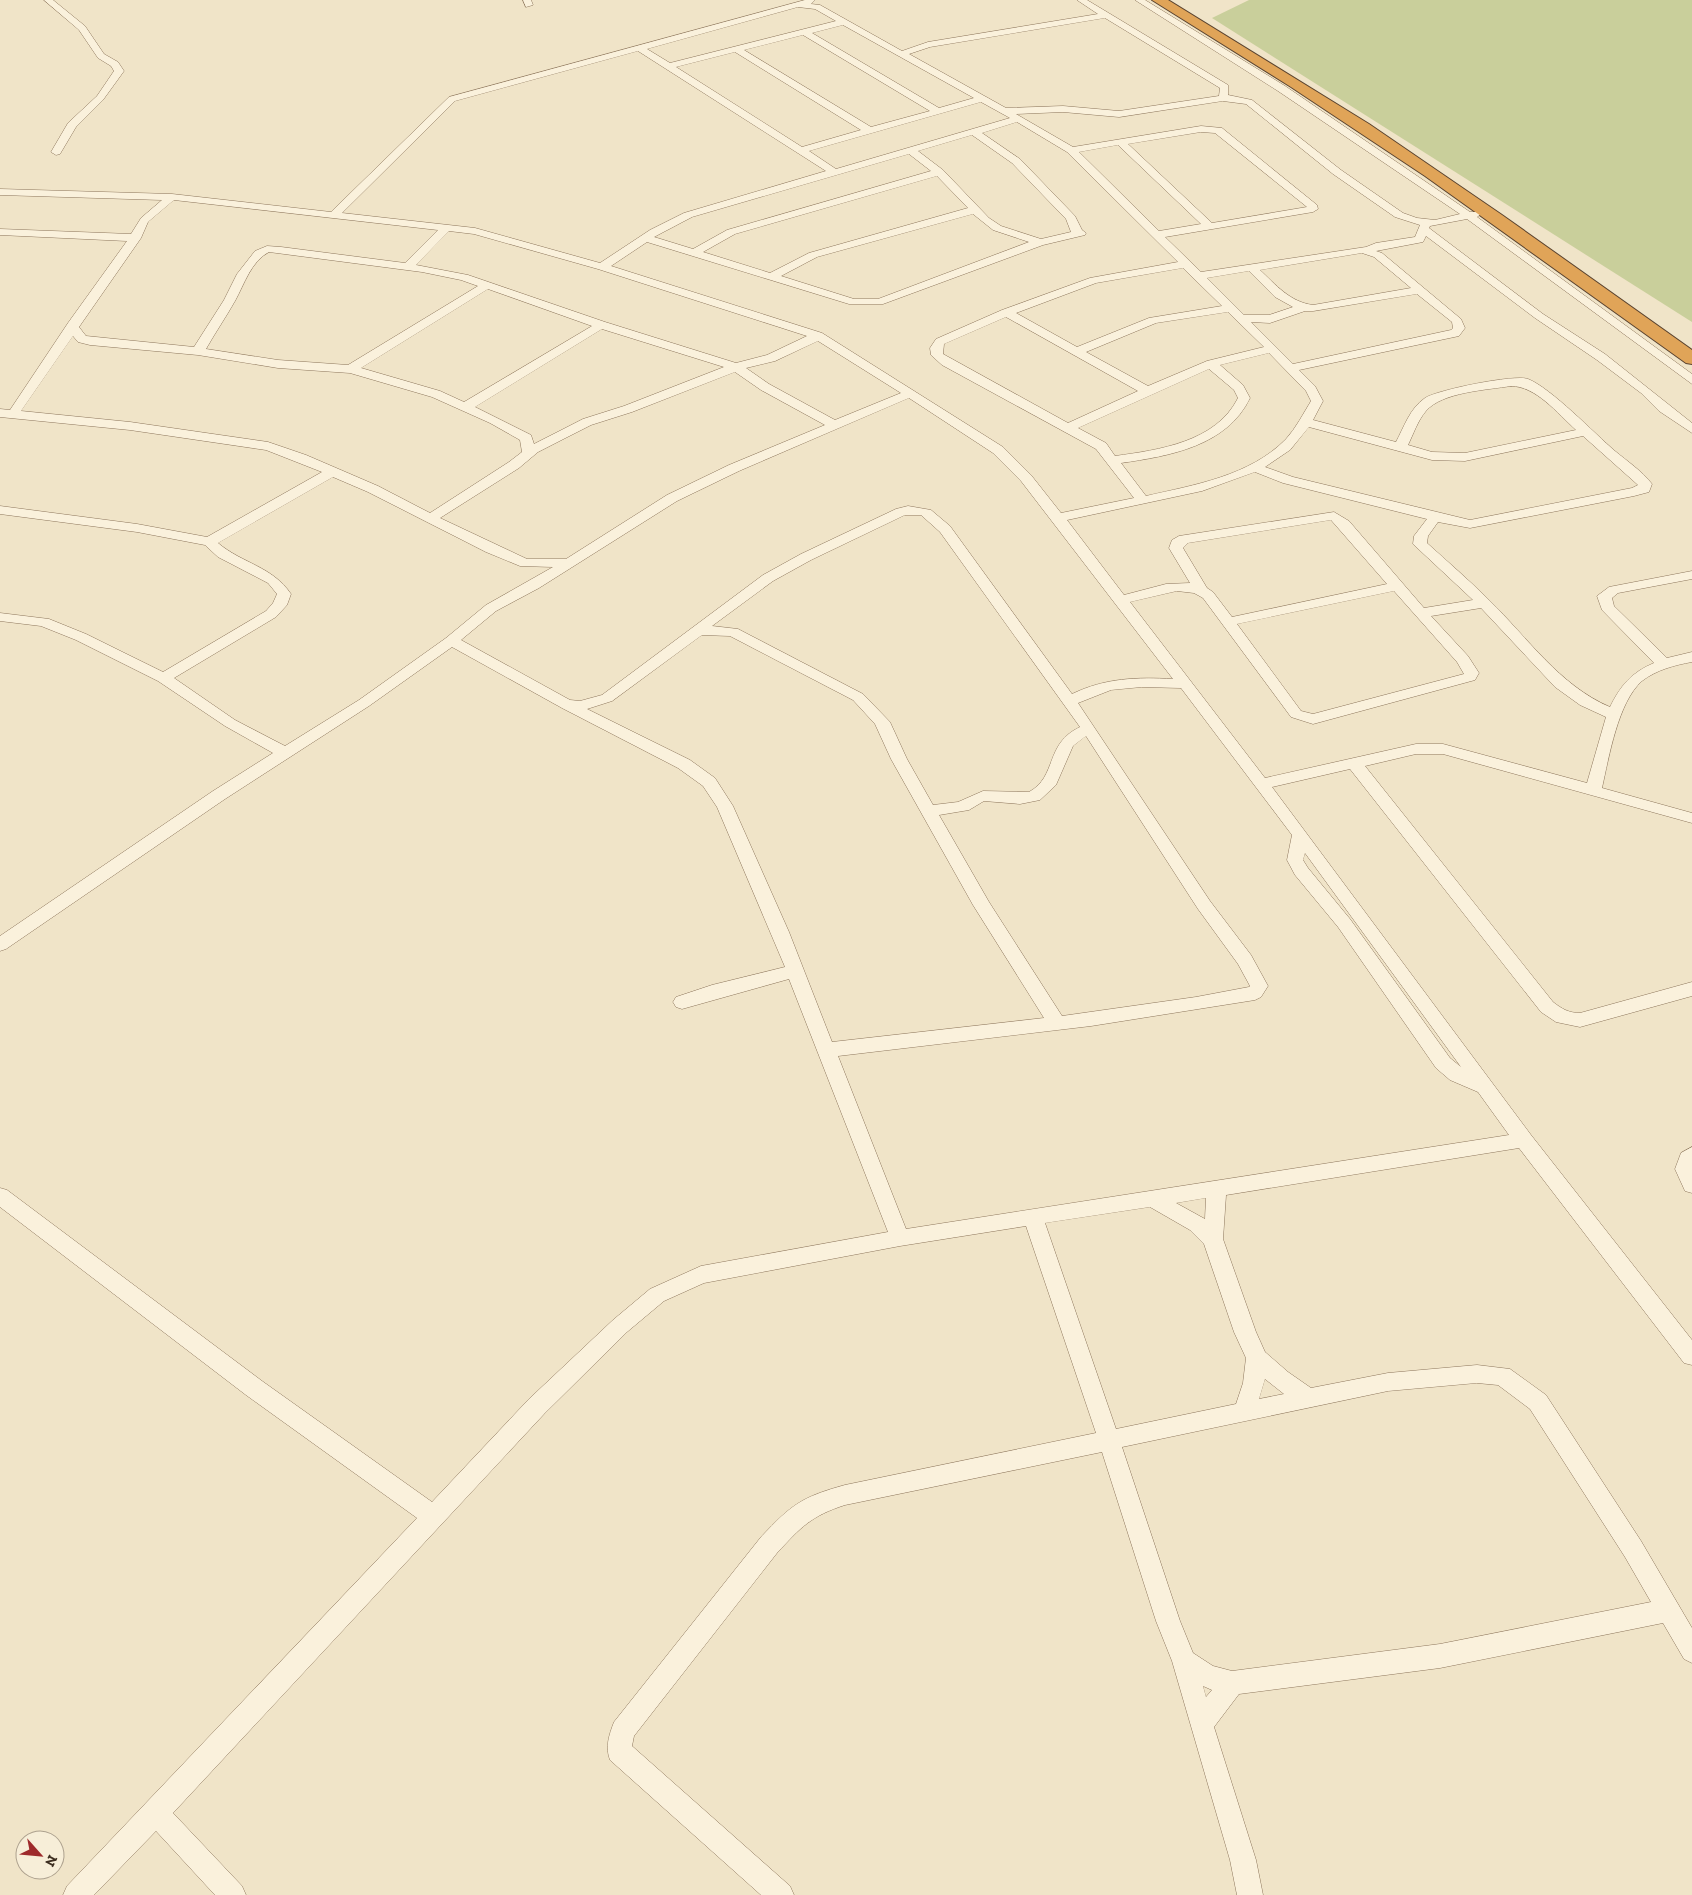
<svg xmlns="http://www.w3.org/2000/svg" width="1692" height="1895" viewBox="0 0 1692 1895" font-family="'Zilla Slab',serif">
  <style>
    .green { fill: #c9cf9b }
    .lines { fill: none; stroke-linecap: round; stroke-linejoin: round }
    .minor-casing { stroke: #8d765c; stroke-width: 1 }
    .highway-casing { stroke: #5b4430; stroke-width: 2 }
    .minor { fill: #faf1dc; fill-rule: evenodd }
    .highway { fill: #e0a458; fill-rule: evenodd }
  </style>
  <rect width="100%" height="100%" fill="#f0e4c8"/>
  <path class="green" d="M1249,0H1692V322L1212,18Z"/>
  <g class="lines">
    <defs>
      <path id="minor" d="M44,0H53L85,26L104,54L118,62L124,71L103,100L76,127L60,154L56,155L51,152L68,123L97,96L114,71L111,66L98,58L79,30Z
        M523,0H531L533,5L526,7Z
        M805,0H815L811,4L820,5L902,51L928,42L1098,14L1077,0H1087L1228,85V95L1252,100L1341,170L1403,213L1417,218L1435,220L1460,214L1278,91L1135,0H1145L1285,86L1470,212H1480L1481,214L1477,217L1692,374V384L1467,219L1430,226L1429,228L1543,314L1605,354L1692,423V433L1659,411L1641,393L1597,360L1535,318L1426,236L1423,242L1376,251L1382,253L1461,319L1465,328L1459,336L1299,370L1315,386L1323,401L1313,420L1396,442C1404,427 1410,408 1425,398C1437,390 1515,374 1528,379C1551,388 1595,434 1615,451C1627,461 1642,471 1652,484L1649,492L1634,496L1470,528L1438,522L1428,536L1427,543C1448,562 1469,580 1489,600C1528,638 1559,685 1610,707C1620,686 1632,672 1654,663L1602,610L1597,596L1609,587L1692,571V579L1618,593L1612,598L1614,606L1667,658L1692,652V662C1675,665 1656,670 1642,681C1618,702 1609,757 1602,788L1692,813V823L1443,754H1416L1365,766L1553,1002C1562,1009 1569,1013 1580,1013L1692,982V996L1580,1027L1556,1022L1541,1012L1350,769L1272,787L1531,1135L1692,1340V1365L1684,1363L1519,1148L1226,1195L1223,1239L1256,1332L1265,1352L1288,1372L1311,1388L1388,1373L1477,1365L1510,1369L1546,1395L1641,1541L1692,1628V1663L1684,1659L1663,1623L1440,1668L1239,1694L1214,1727L1256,1860L1263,1895H1237L1230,1860L1172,1661L1156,1621L1102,1452L845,1505C811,1516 801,1527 777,1553L634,1736L632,1746L790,1886L794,1895H761L610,1760C605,1747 609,1735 614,1722L761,1537C792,1504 802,1497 845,1485L1096,1433L1026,1226L900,1246L704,1283L664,1301L627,1332L545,1413L173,1813L242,1886L246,1895H215L156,1831L94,1895H63L67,1886L417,1518L246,1395L0,1207V1188L7,1190L262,1381L432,1502L529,1399L613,1320L650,1289L701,1266L888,1232L789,979L682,1009L676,1007L673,1002L676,997L712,985L785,967L717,807L703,786L678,768L562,708L452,647L369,706L225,799L6,949L0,951V936L213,791L273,753L225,726L158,681L76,640L41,626L0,621V613L49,619L86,634L163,672L266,611L273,603L277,594L268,583L218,557L205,545L137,532L0,514V506L137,524L207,537L322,472L266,450L130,430L0,417V409L10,410L68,323L127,241L0,235V229L131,234L141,218L162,200L0,195V189L172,194L331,212L449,97ZM798,7L815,9L836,21L670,63L647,49ZM1105,18L1220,88L1219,96L1119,111L1063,106L1006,108L909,54L930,47ZM843,25L974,98L939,108L812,33ZM803,35L930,111L871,127L744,50ZM638,51L826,171L684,213L650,230L600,263L475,228L342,213L455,101ZM735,52L861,130L802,147L676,67ZM1223,101L1246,104L1333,174L1395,217L1420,225L1415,237L1376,243L1366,247L1201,272L1165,237L1313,212L1318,209L1317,205L1222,128L1201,126L1073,147L1016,114L1063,112L1119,117ZM981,102L1010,118L836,169L809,151ZM1017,122L1067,152L1178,262L1090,278L1002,310L936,339L930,348L931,355L942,365L1096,449L1134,498L1061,513L1031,475L1003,447L822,333L611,266L647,242L849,304H883L1043,245L1085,235L1086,233L1082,230L1075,216L1020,159L982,133ZM1201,132L1215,133L1307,207L1212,223L1128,144ZM972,135L1012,163L1066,219L1071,232L1041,239L1001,226L989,218L943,170L918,151ZM1118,145L1201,224L1159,231L1079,152ZM909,154L931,171L727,230L693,249L654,237L692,217ZM937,176L968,208L809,253L770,273L703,252L735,234ZM174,200L438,230L405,263L281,247L267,246L255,251L237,274L224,300L194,347L86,336L79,327L141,238L148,222ZM973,214L993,230L1029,242L878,299H854L781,276L817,257ZM449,231L474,234L598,269L807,336L767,355L736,363L605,322L468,275L416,265ZM269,252L422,272L461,280L478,286L348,365L278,360L206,349C215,333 226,317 235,301C244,285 251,261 269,252ZM1362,253L1374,257L1411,288L1313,305C1290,302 1276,285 1260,270ZM1183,268L1222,306L1149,318L1077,347L1016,313L1096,283ZM1249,271L1275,297L1293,307L1269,315H1244L1207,278ZM488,289L592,326L464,402L440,391L361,368ZM1417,294L1452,322L1453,328L1451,330L1293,364L1251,322L1270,323L1305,311H1313ZM1228,312L1264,347L1207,361L1148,386L1086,352L1156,323ZM1006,317L1138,391L1068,423L943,354L944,344ZM602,329L724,367L624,406L583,419L534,444L531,435L475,407ZM73,336L78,342L90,345L198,355L278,368L350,373L432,397L490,423L520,440L522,452L509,462L430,513L378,486L306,455L268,442L130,422L21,411ZM818,341L901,393L835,420L769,384L746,368L775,361ZM1269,353L1306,391L1311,401C1303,414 1296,428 1286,439C1250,476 1194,485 1146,496L1121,463C1170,456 1227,446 1250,398L1243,385L1220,365ZM1209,369L1234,390L1238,398C1216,442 1159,450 1115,456L1106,443L1078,428ZM735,372L761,390L825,425L729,465L667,495L566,559H527L440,518L519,468L538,452L591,425L632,412ZM1511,386C1536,386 1557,413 1576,430L1465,453L1432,452L1408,445C1413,435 1418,420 1426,411C1442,392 1487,390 1511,386ZM909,398L993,453L1021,481L1173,679C1137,677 1105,678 1072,694L950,526L931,510L908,506L896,509L801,554L763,575L602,695L580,701L570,700L461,640L496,611L539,588L677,501L739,471ZM1309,427L1432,460L1465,461L1583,436L1638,485L1632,488L1470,520L1293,477L1265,467L1290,450ZM1255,472L1283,483L1427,519L1414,536L1413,544L1473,600L1424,608L1349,521L1334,512L1179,536L1172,540L1169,548L1190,583L1166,584L1124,595L1067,520L1202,491ZM333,477L368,492L486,552L520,566L553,567L486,605L446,638L359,700L285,746L235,720L174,678L276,617L287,605L291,594C272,566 243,564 218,543ZM905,515H921L940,532L1080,727C1044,744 1058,776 1029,792L983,791L958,802L933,805L907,759L890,722L863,694L738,629L712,626L773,581L811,560ZM1331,520L1387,584L1232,617L1213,592L1207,588L1183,548L1188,543ZM1177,591L1194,593L1203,598L1291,717L1313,724L1475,680L1479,673L1468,656L1431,616L1481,608L1555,687L1580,705L1606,717L1587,783L1443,744H1416L1265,778L1130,602ZM1394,591L1457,662L1464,674L1313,714L1301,711L1237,624ZM702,635L730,636L853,700L875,724L891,759L973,905L1044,1018L832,1042L789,932L733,806L715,778L690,760L587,709L612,701ZM1142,687L1181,688L1292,835L1287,860L1295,875L1338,927L1436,1068L1450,1080L1478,1092L1509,1135L906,1229L838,1056L1091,1026L1255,1000L1261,997L1268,986L1251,955L1210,901L1078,703L1111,690ZM1086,736L1198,909L1238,964L1250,986L1249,987L1196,997L1062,1016L989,902L939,815L969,810L984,801L1020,804L1040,800L1056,785L1073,746ZM1305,853L1461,1067L1450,1058L1350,919L1308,868L1303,860ZM1206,1198L1205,1219L1176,1203ZM1150,1207L1190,1230L1204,1244L1234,1332L1246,1358L1243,1383L1236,1404L1116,1429L1045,1223ZM1265,1379L1284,1394L1259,1399ZM1477,1383L1498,1385L1530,1409L1625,1557L1651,1602L1440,1644L1232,1671L1213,1666L1193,1653L1180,1621L1122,1447L1388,1391ZM1203,1686L1212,1690L1206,1697Z
        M1692,1147V1193L1685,1191L1675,1169L1681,1153Z"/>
      <path id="highway" d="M1152,0H1168L1369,124L1502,215L1692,350V364L1686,363L1425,176L1291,87Z"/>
    </defs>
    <use href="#minor" class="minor-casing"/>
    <use href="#highway" class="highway-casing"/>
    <use href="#minor" class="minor"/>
    <use href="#highway" class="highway"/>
  </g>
  <g transform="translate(40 1855) rotate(117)"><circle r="24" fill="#f7eed8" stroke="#ada18e"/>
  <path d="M0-4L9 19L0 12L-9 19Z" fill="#9e2a2b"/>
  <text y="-8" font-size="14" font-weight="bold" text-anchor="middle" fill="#3d2e20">N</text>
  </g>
</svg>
